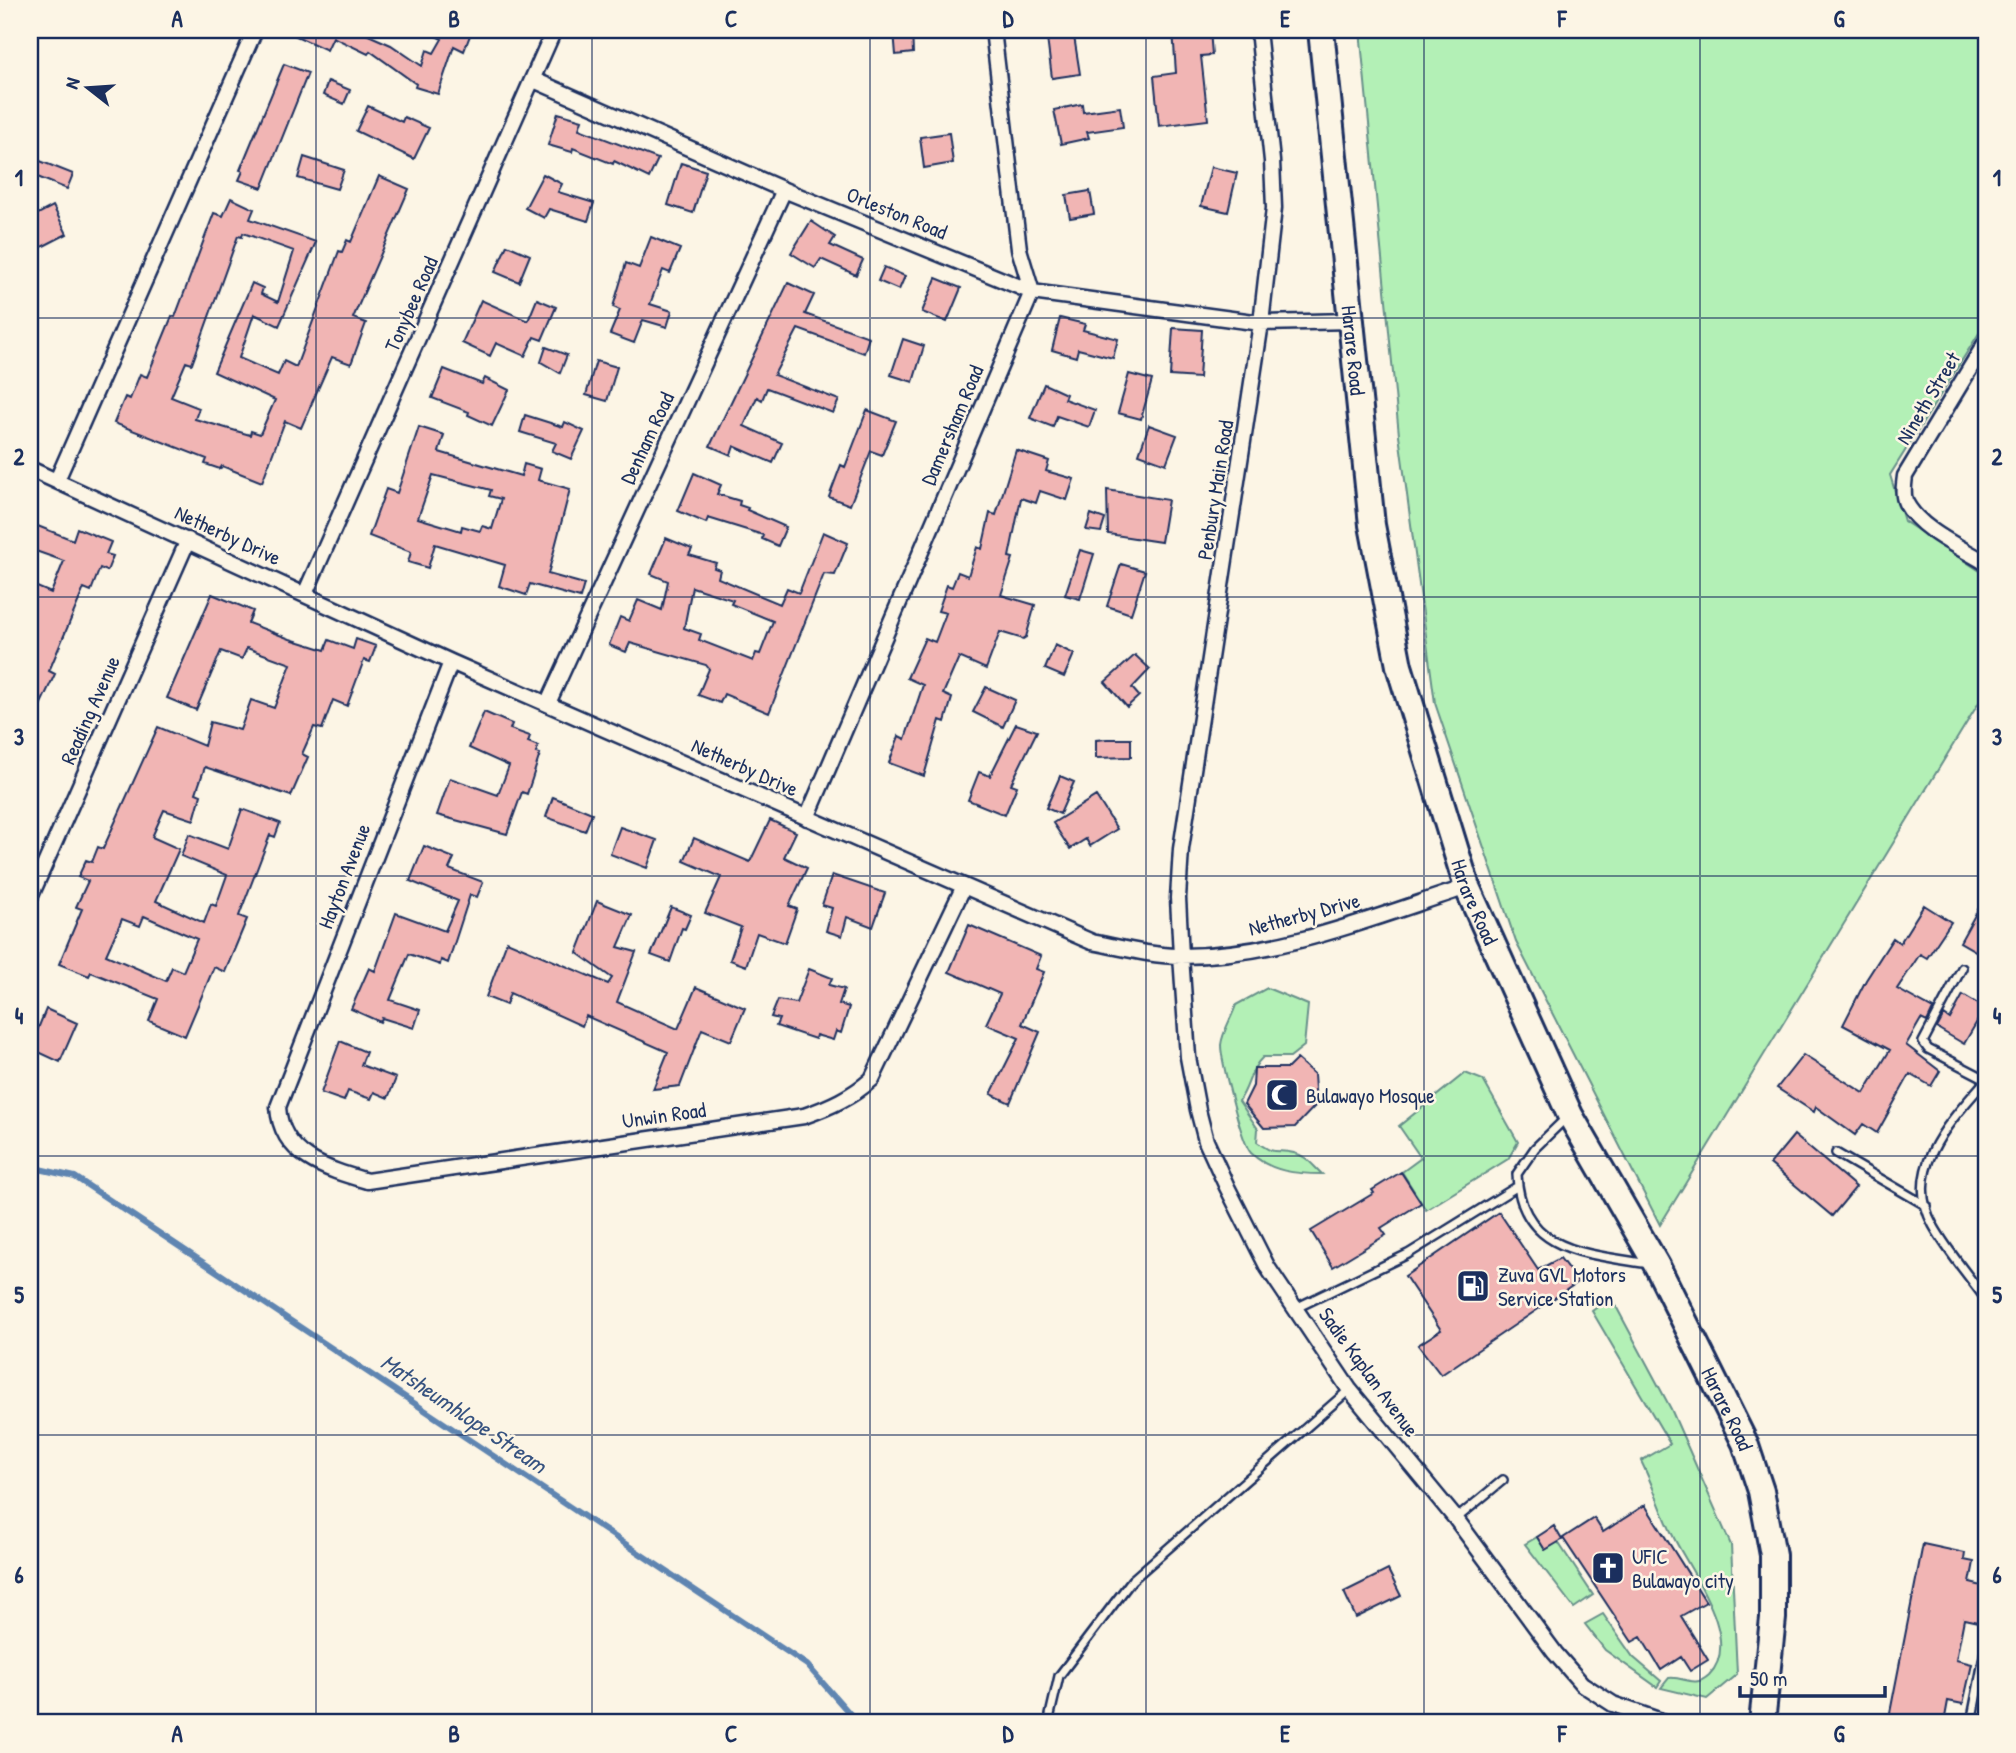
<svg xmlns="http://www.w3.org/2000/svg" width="2016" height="1753" viewBox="0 0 2016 1753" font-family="'Patrick Hand',sans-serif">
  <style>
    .green { fill: #b3f0b6; stroke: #67908a; stroke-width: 2 }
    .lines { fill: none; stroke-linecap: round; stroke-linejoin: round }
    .stream { stroke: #5f85b1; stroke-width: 6 }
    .building { fill: #f1b5b4; stroke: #1b2f5e; stroke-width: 2; fill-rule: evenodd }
    .service-casing { stroke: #1b2f5e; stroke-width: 12 }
    .minor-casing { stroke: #1b2f5e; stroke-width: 19 }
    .trunk-casing { stroke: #1b2f5e; stroke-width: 30 }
    .service { stroke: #fcf5e5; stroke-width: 7 }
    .minor { stroke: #fcf5e5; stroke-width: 14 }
    .trunk { stroke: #fcf5e5; stroke-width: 24 }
    .grid { fill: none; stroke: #1b2f5e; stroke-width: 2; stroke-opacity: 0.55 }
    .labels { text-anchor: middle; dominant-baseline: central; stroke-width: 5; stroke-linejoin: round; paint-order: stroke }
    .street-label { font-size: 21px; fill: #1b2f5e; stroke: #fcf5e5 }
    .poi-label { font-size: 21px; fill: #1b2f5e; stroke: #fcf5e5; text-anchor: start }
    .water-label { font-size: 23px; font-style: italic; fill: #375380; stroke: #fcf5e5 }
    .neatline { fill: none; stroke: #1b2f5e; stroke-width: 2.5 }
    .grid-label { font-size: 23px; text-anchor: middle; font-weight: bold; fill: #1b2f5e }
  </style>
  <rect width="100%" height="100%" fill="#fcf5e5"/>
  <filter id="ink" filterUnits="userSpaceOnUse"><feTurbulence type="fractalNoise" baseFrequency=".0143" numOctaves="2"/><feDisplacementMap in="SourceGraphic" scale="14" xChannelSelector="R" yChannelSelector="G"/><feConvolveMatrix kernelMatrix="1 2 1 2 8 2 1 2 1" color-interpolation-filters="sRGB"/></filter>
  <g filter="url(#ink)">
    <path class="green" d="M1360,30H1986V322L1890,475L1904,521L1986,575V691L1660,1225L1516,942L1435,703L1399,435Z
      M1267,988L1308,1005L1304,1046L1290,1057H1263C1249,1070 1250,1086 1239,1101L1258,1129L1257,1142C1277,1157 1275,1148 1294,1153C1306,1155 1313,1166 1322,1174C1297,1174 1270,1172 1251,1153C1242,1144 1221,1060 1221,1045C1222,1033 1232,1017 1236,1005Z
      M1465,1073L1483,1080L1518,1142L1508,1159L1426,1210L1402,1172L1421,1158L1399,1126Z
      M1611,1297L1671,1409L1731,1545L1737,1674L1707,1699L1661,1688L1669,1678C1684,1676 1694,1689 1709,1675C1744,1640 1688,1568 1673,1536C1661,1511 1653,1485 1641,1461L1670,1444L1592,1311Z
      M1537,1537L1545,1550L1558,1542L1593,1595L1574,1608L1525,1544Z
      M1603,1614L1633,1657L1661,1681L1657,1687L1605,1650L1585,1624Z"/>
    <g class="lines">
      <path class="stream" d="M30,1167L75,1177L807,1665L858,1723"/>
    </g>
    <path class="building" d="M283,30H357L391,45L422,66L427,50L434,53L442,39L424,30H472L464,51L454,46L438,94L415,87L416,84L370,51L368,54L333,37L327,50Z
      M912,30L913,53L896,55L894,31Z
      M1046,30H1073L1080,74L1052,78Z
      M1173,30H1210L1212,55L1201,56L1208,120L1159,126L1154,76L1176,73Z
      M284,64L308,73L262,188L239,180L243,171L240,170Z
      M328,81L350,90L344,104L323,95Z
      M1082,104L1083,112L1120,107L1123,127L1087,132L1089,138L1061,144L1054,110Z
      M368,106L402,122L404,117L429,128L414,159L356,131Z
      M558,113L582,120L579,129L658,159L649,178L614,161L613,164L573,148L572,152L548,145Z
      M949,133L953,163L924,168L920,137Z
      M30,157L73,174L67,189L30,174Z
      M304,157L344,170L337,189L298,178Z
      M681,163L706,171L693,213L668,205Z
      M1211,167L1237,173L1228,212L1201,206Z
      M543,174L562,184L558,192L594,203L588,221L549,209L544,218L525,208Z
      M379,176L409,189L353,318L366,323L351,364L332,357L301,428L285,421L262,482L222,466L220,469L205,464L207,459L114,423L125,397L130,399L140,374L147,377L172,316L175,317L214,213L223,216L231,198L254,209L250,219L316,242L279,326L254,314L239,358L278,375L284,361L296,367L339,251L342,252L347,240L351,242ZM243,233L294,251L278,302L261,294L263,288L252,283L214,372L275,400L260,434L251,431L250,435L195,419L199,408L171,397L186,362L192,364L238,236L242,237Z
      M1090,191L1094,214L1070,218L1066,195Z
      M53,206L67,234L30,253V218Z
      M811,221L835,237L830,245L863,260L856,275L821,259L815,268L791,253Z
      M651,237L680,249L670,273L663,270L650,304L672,311L667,327L643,320L634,343L610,334L620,310L613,307L626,263L639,268Z
      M507,245L530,255L519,282L495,272Z
      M884,267L905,276L899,290L878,281Z
      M936,278L961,288L947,322L922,312Z
      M788,283L814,295L805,314L869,337L864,353L798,329L774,375L839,400L833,413L767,388L762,400L757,397L744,426L782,443L773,463L734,446L731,455L710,446Z
      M537,299L556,307L542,340L534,337L525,356L496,343L490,356L462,343L481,300L528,321Z
      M1060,318L1085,324L1083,330L1118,339L1113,358L1078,349L1076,357L1052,350Z
      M1173,328L1202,330L1199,378L1170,376Z
      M903,339L924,346L913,382L891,375Z
      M546,347L567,355L560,373L541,362Z
      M596,361L617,367L607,401L586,395Z
      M444,369L482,384L485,378L509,390L492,426L468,415L469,412L432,398Z
      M1129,374L1152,380L1141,419L1118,413Z
      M1044,384L1066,394L1064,399L1095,410L1089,427L1057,416L1053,427L1030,418Z
      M867,410L896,421L882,455L871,451L850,505L829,497L841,465L845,467Z
      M525,415L563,427L565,422L584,431L571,459L552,451L556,443L520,432Z
      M1149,425L1177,435L1166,464L1139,454Z
      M419,427L444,435L439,452L521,476L524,464L541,469L538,480L570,489L548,574L584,584L580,598L530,584L526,595L499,586L505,565L435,544L428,568L408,562L411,552L369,536L386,489L397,493ZM433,475L491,490L489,496L501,499L492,529L482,526L480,531L462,526L461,531L418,518Z
      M1016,450L1049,461L1046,471L1074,479L1067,500L1040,491L1036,503L1021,498L1009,557L1013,558L1001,595L1035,605L1026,637L1023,639L1000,632L986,669L959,657L943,694L952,698L945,722L940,720L924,776L889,763L899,736L905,739L923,685L907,678L925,638L935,642L946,613L938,611L947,585L952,587L958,572L968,576L977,547L982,549L990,513L996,515Z
      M694,473L721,485L717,494L740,501L739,505L748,508L747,510L786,527L778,546L762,539L763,535L708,518L706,523L678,511Z
      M1107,490L1168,500L1161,542L1108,534Z
      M1091,514L1105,519L1101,532L1086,530Z
      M30,523L73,540L77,528L111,542L106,554L113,556L107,571L100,568L91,591L84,588L49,671L55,674L30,727V584L51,593L64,561L30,549Z
      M823,532L848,543L835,575L824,574L769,713L724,694L720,703L698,695L709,669L706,665L630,643L626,652L609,645L620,617L629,621L638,600L662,610L668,581L651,574L666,538L692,549L689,555L716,563L714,568L720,570L718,578L780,604L787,588L799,593ZM692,587L733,600L731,604L773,621L760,654L756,653L753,661L699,640L701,634L684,628Z
      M1080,550L1094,554L1080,599L1065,595Z
      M1121,564L1145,571L1131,614L1107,606Z
      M212,594L253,611L248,623L290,639L325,650L329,640L353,649L356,639L376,646L370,662L364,660L347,706L333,700L322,729L314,727L302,754L308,757L291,796L205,767L196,793L201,795L194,820L164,810L152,837L179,849L156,901L204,923L211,904L216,906L227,875L181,856L189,834L228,849L242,809L280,823L275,837L270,835L239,916L247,919L225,972L214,967L185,1036L149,1021L158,999L91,972L89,976L59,964L82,909L76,907L88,881L78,877L86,860L92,862L98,847L103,849L158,727L204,746L210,722L240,730L251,700L274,708L291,664L247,648L242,659L221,651L196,710L167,698ZM144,916L197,939L183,972L172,967L166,981L106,955L122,919L140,926Z
      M1055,645L1074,654L1064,677L1045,669Z
      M1135,655L1150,669L1132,688L1139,696L1127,707L1105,682Z
      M986,687L1015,700L1003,727L973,712Z
      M484,712L512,724L510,729L530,736L528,742L538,746L536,753L540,754L532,779L527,794L522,792L507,834L437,815L450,778L498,795L509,766L469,748Z
      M1016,724L1037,731L1011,784L1017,786L1005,815L968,800L979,772L990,776Z
      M1107,739H1131V757L1096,758V740Z
      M1060,776L1074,782L1060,814L1046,808Z
      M1096,796L1117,829L1090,846L1086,839L1070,849L1053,823Z
      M553,797L592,813L585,831L546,817Z
      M770,820L796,832L784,857L807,868L789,906L797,909L785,943L757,933L746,966L730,960L741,927L705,913L721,877L684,861L694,838L750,862Z
      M620,827L657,840L647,868L610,854Z
      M424,846L454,858L449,869L483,882L477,897L470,895L448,963L441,960L440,965L409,954L390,1000L420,1010L414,1028L382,1018L380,1022L351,1009L369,968L375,971L396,913L445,931L458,901L410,881Z
      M832,875L885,893L873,927L847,917L842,936L826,931L832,908L822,905Z
      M1986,895V957L1960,942Z
      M597,901L632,915L618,947L636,952L617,1002L678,1029L696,987L745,1008L731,1041L702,1029L680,1086L653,1089L668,1052L586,1016L582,1026L510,993L506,1005L486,997L507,941L608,984L612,978L577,953Z
      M1924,905L1951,922L1927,958L1920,954L1897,989L1933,1009L1927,1022L1921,1019L1906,1045L1940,1071L1931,1086L1910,1074L1877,1133L1863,1124L1855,1135L1816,1107L1814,1112L1777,1088L1803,1055L1864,1093L1890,1050L1843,1025L1866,980L1893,938L1900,943Z
      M671,907L691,915L685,929L682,928L670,962L651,955Z
      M969,925L1041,956L1036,969L1044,972L1022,1024L1040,1032L1010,1103L991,1094L1019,1038L986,1024L1000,994L949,972Z
      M809,969L832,978L829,985L844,989L839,1004L849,1007L841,1033L836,1031L833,1040L816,1035L815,1039L776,1026L779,1019L771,1017L778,1000L796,1003Z
      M1963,995L1985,1008L1964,1044L1937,1028L1944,1015L1950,1019Z
      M46,1009L77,1023L60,1062L30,1048Z
      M340,1041L366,1052L361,1065L396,1078L388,1098L374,1092L371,1099L348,1091L344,1101L321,1093Z
      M1297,1059L1314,1074L1316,1105L1295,1127L1264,1128L1244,1104L1253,1086L1254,1068H1288Z
      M1794,1135L1856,1187L1832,1216L1770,1164Z
      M1401,1172L1421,1203L1381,1228L1386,1235L1333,1267L1311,1231L1374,1193L1372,1190Z
      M1499,1212L1538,1270L1560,1258L1578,1282L1441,1375L1418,1345L1441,1330L1405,1276Z
      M1645,1505L1706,1602L1681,1616L1708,1660L1690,1671L1681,1657L1661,1670L1641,1637L1632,1642L1563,1538L1594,1518L1603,1532Z
      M1554,1526L1562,1540L1545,1550L1537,1537Z
      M1923,1544L1965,1553L1964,1560L1974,1562L1970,1583L1986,1587L1978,1622L1964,1619L1956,1660L1972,1664L1963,1704L1948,1701L1944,1723H1888Z
      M1388,1570L1401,1596L1356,1618L1344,1592Z"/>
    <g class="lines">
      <defs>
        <path id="service" d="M1962,968L1923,1042L1928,1049L1986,1079
          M1986,1080C1952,1119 1902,1169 1933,1225C1948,1252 1969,1276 1986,1300
          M1566,1118L1535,1148L1517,1174C1520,1253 1589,1254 1649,1264
          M1836,1153L1927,1206
          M1296,1308L1408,1254L1518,1186
          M1456,1519L1503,1480
          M1052,1723L1050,1715L1059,1676L1132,1580L1349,1390
          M1971,1723L1986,1646"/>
        <path id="minor" d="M1258,30L1272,161L1274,208L1261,323L1181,849L1178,898L1181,956L1188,1057L1198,1110L1206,1141L1227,1187L1268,1268L1349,1389L1456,1519L1555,1653L1582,1684L1613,1704L1667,1723
          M534,80L784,190L1032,292L1261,323L1351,321
          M1986,342L1905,476C1904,485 1902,495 1906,503C1920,530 1962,548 1986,563
          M30,469L451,662L1092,942C1122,948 1152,956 1182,956C1281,956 1374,917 1467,887
          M57,480L255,30
          M305,594L554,30
          M451,662L278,1107C281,1156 326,1169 367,1181L804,1116C830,1107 852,1097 872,1079L964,886
          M548,703L784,190
          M807,818L1032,292L1019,249L993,30
          M30,898L188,540"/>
        <g id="trunk">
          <path id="s1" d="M1321,30L1372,525L1399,666L1467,887L1570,1115L1657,1266L1745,1443L1761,1491L1773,1555V1618L1762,1723"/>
        </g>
      </defs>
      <use href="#service" class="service-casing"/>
      <use href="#minor" class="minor-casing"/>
      <use href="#trunk" class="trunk-casing"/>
      <use href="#service" class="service"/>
      <use href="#minor" class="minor"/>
      <use href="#trunk" class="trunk"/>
    </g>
  </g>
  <path class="grid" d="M316,30V1723M592,30V1723M870,30V1723M1146,30V1723M1424,30V1723M1700,30V1723M30,318H1986M30,597H1986M30,876H1986M30,1156H1986M30,1435H1986"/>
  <defs>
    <symbol id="mosque-square" viewBox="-11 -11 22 22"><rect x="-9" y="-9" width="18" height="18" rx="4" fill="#1b2f5e" stroke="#fcf5e5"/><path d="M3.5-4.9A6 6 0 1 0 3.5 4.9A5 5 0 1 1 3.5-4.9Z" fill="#fff"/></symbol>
    <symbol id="fuel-square" viewBox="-11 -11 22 22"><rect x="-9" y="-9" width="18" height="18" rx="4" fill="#1b2f5e" stroke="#fcf5e5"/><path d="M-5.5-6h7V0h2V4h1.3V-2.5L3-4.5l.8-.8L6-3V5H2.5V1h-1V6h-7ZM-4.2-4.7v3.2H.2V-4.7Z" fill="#fff"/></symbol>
    <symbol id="church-square" viewBox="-11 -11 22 22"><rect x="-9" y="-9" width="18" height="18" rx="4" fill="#1b2f5e" stroke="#fcf5e5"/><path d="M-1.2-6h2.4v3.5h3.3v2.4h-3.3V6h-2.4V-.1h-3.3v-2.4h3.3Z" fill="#fff"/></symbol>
  </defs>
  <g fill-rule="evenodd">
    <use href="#mosque-square" x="1263" y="1076" width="38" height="38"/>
    <use href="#fuel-square" x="1454" y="1267" width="38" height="38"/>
    <use href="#church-square" x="1589" y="1549" width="38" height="38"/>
  </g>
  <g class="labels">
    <g class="street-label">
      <text transform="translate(897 213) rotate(22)">Orleston Road</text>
      <text transform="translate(411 304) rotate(-66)">Tonybee Road</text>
      <text stroke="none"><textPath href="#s1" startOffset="322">Harare Road</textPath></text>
      <text transform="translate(1928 398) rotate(-59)">Nineth Street</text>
      <text transform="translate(952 425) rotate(-67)">Damersham Road</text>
      <text transform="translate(647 438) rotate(-65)">Denham Road</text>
      <text transform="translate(1215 490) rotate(-81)">Penbury Main Road</text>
      <text transform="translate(228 535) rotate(25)">Netherby Drive</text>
      <text transform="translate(90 710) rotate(-66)">Reading Avenue</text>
      <text transform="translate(745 767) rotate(24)">Netherby Drive</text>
      <text transform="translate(344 876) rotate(-69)">Hayton Avenue</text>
      <text stroke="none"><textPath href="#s1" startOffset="889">Harare Road</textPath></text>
      <text transform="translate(1304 914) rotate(-15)">Netherby Drive</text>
      <text transform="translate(664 1115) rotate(-8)">Unwin Road</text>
      <text transform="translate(1369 1372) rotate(54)">Sadie Kaplan Avenue</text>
      <text stroke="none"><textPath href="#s1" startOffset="1456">Harare Road</textPath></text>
    </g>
    <g class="poi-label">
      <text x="1306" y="1095">Bulawayo Mosque</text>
      <text x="1498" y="1274">Zuva GVL Motors<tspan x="1498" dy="24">Service Station</tspan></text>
      <text x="1632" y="1556">UFIC<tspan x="1632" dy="24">Bulawayo city</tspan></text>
    </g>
    <g class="water-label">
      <text transform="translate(464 1413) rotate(34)">Matsheumhlope Stream</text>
    </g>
  </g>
  <rect width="2016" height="1753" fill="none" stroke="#fcf5e5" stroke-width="77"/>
  <g transform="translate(88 88) rotate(287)" stroke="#fcf5e5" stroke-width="5" paint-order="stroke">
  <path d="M0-5L12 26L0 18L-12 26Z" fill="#1b2f5e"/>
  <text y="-10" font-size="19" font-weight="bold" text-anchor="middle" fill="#1b2f5e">N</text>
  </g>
  <path d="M1740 1686v10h145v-10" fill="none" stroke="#1b2f5e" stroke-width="3.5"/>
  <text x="1750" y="1686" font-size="21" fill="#1b2f5e" stroke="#fcf5e5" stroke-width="5" paint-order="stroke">50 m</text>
  <rect x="38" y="38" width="1940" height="1676" class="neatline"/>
  <g class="grid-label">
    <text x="177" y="27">A</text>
    <text x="454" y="27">B</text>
    <text x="731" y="27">C</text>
    <text x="1008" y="27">D</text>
    <text x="1285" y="27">E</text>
    <text x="1562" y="27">F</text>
    <text x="1839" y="27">G</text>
    <text x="19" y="186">1</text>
    <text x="1997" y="186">1</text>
    <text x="19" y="465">2</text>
    <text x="1997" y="465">2</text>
    <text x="19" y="745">3</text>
    <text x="1997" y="745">3</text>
    <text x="19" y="1024">4</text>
    <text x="1997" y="1024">4</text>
    <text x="19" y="1303">5</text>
    <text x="1997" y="1303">5</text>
    <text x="19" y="1583">6</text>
    <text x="1997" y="1583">6</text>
    <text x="177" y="1742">A</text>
    <text x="454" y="1742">B</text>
    <text x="731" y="1742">C</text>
    <text x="1008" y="1742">D</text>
    <text x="1285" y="1742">E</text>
    <text x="1562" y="1742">F</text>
    <text x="1839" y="1742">G</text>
  </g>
</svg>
